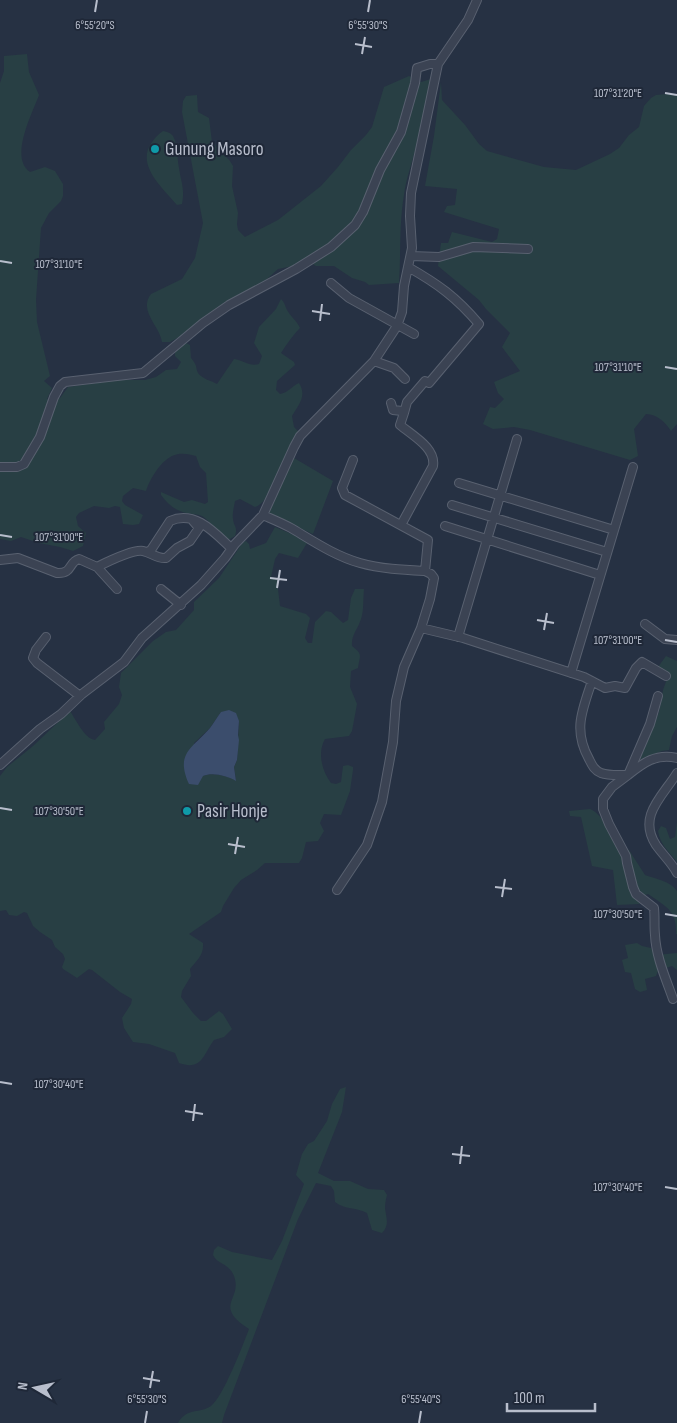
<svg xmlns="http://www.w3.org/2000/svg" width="677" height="1423" viewBox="0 0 677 1423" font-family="'Sofia Sans Condensed',sans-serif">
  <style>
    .green { fill: #283f44; fill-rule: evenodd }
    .water { fill: #3b4d6c }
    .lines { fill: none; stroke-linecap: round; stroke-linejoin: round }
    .minor-casing { stroke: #596170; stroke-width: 10 }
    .minor { stroke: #3b4353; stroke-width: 8 }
    .ticks { fill: none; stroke: #b8becc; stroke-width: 2 }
    .culture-dot { fill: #0f9aa8; stroke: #1f2838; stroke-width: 2 }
    .labels { text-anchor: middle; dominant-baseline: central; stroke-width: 4; stroke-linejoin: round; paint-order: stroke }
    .poi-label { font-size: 19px; fill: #b8becc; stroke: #1f2838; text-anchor: start }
    .ticks-label { font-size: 12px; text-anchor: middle; fill: #b8becc; stroke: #1f2838; stroke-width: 4; stroke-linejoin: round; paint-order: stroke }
  </style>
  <rect width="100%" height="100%" fill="#263143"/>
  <path class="green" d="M27,54L29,72L39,95C32,114 9,158 30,172L45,167L55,171L63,184V196L61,201L49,213L41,228L36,300L37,322L50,376L44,381L52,388L47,399L60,398L68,387L117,380H145L156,377L166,370L177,369L181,362L175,356V351L186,343L190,345L191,358C198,366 195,367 198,373C202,379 212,381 217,384L234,359C243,360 250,367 259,364L262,356L254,343L259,327L276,309L281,299C285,303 285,306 287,310C291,317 297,321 300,328C294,334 286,345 281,353L294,362L295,365L277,381L276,390L280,394C288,393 292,386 299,383C307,396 299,404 292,416L294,427L300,433C295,439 290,446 287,453C280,466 270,503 255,507L240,499L235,501C234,507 232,514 233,519C234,528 238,526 235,536L228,540C217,536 212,522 202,516C197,514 191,514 186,513C174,510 168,504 161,495V492L184,502L192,500L205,504L208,502L206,473L200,467L196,456C189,454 180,452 172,456C160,462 150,479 146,491L133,488L123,496L122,501L125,505L143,515L139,524L133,525L123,524L120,507L115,506L109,508L94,506L79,513L76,517L78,526L86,533L83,546L73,551L60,547L39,543L21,537L11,541L0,539V83L4,71V56Z
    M409,76L421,82L431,79C425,102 422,125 416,147C412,163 406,179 404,195C399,224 401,254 399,283L369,285L365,282L352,278L334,266H316L305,259L293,266L278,269L266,280L212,312L181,336L170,342H162C160,326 138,311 151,294L182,279L195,258L203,223L182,112L183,101L186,96L197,95L198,112L209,118L212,142L230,161L233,166L232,186L238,213L237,224L238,230L245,237L278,220L321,186L338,167L351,150L366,135L372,127L384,87Z
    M441,82L442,100L465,125L479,144L487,151L544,167L576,170L610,154L619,148L629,135L639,127L644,106L651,98L656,95L667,94L677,96V424L671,431C666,423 657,414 646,414L634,429L638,456L630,460L530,430L514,427L493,429L483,424L490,407L495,408L504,399L498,393L494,382L520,371L502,347L510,333L486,309L479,300L438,266L441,243H448L452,232L492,242L497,239L499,229L444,212L447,206L455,205L457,189L425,186L434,136Z
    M163,131C167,132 170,132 173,136C178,145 177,158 179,168C181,182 185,189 182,204L177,205C163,188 135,165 152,142C155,138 158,134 163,131Z
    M294,458L333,481L313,534L268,514Z
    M275,527L294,535L307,543L298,558L279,553L275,559L271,577L279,579L278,589L280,606L306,614L310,618L305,638L308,643H312L315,622L326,611L331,612L343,623L348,620L351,598L355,589H364C363,598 364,611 361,619C358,629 351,635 352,646C363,655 360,654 358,668L351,671L350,687L357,704L352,731L349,736L325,739C317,753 322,771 331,783L336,784L341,782L343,766L348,765L353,767V770L350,791L341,815L324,814L320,823L324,831L318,841L306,842L302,858L299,863H265L257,870L241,880L234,888L223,906L221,912L189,934L203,943C204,955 197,960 190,969L191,976L182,991L181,997L193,1013L201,1021H206L219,1011L223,1014L232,1029L224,1037L214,1040C203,1055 202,1071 179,1063L175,1053L149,1044L133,1042L124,1028L122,1018L131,1004L132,999L120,992L92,970L89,969L77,978L63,969L62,967L65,959L63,954L55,947L52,940L40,932L33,926L27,913L24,912L17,916L9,915L6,910L0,911V776L7,767L33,746L70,711C76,720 85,739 95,740L105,729L104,722L119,704L122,695L119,687L121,673L153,641L166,632L176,630L194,610V602L219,578L243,542L246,541L249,544L250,549L266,543ZM221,712L239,721L237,760L234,767L236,780C226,776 213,772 203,776L194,743L210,728Z
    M666,656L677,661V727L672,736L669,750L662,751L639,760L659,712L663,690L668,676L658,667Z
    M590,809C604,815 611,835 617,848L629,850L645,875C656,879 670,881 677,891V934H676C677,910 665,906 648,894L636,898L640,904L617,905L613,870L592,866L581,817L570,816L569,811Z
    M677,822V862C669,852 660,844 658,831L661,826L666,828L670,839L675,837Z
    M637,943L642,946L651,948L656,955L677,953V970L672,966L658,971L656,976L645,979L647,990L640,992L635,989L631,973L625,972L622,960L628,958L625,945Z
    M346,1087L342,1112L318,1173L334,1181H350L368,1189L384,1190L387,1195C386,1199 385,1203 385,1208C386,1217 390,1225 382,1233L372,1230L367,1213C357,1207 345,1210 335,1202L334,1191L331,1186L316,1183L298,1219L224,1415L222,1423H178C187,1407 200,1414 211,1406C223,1397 243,1345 249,1329C212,1305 243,1300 234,1276C229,1263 218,1265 213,1255L214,1250L218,1246L232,1252L272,1260L282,1241L304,1184L296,1175L302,1154L308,1144L314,1141L327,1121L332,1104L340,1089Z"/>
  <path class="water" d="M229,710L236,713L239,721L238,735L239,740L237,760L234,767L236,781C227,776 213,772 203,776L198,785L189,784C175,753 192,749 210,728C214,723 217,717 221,712Z"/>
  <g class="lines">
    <defs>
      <path id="minor" d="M411,256L439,257L473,247L528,249
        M331,283L349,298L414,334
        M374,361L394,368L405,379
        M391,403L393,410L402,411L404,413L400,425C413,436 436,448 433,466L401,525
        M404,413L407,402L425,381L429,383L479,324C456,297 438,284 408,267
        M353,460L342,488L345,495L428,540L425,571
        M0,467H17L24,464L40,437L54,397L60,386L65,382L143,373L203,323L229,305L296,269L331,247L355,225L363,212L380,170L401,132L415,83L417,68L430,64H438
        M459,483L614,530
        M452,505L607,552
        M263,515C272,519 282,523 291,528C313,541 335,556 360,563C381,569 404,570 425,571L431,574L434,578L430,599L421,628L404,667L396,701L393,742L382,802L367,845L337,890
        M445,526L600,575
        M147,552L151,550L170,521C195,510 214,532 231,548
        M0,560L18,558L57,573C73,574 68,562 79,559L97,567L117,589
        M97,567C107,562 133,549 143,551C152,553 157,559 166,558L177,548L190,541L199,528L193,521
        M161,589L181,605
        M645,624L665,639L677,640
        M421,628L463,638L584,677L605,688L615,686L625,688L636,668L642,662L666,676
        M46,637L36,650L33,658L37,663L80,696
        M458,637L517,439
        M571,673L633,467
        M592,681C582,711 573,730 589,759C592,765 594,770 601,773C609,776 620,775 628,775C643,763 656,753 677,758
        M658,696L650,724L628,775L612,787L603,799V809L609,824L626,856L627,863L633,887L636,894L654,908C655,917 654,926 655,935C656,957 666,979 673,999
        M0,765L40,729L61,714L82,694L124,662L142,638L201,585L225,558L235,544L263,515L294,447L300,436L374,361L397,326L402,312L404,286L412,248L410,216L411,193L438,64L468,20L477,0
        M677,773C663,796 637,816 656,845C663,855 672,863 677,873"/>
    </defs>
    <use href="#minor" class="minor-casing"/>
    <use href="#minor" class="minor"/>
  </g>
  <path class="ticks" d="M95,12L97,0M368,12L370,0M355,44L372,47M362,54L365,37M665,93L677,95M0,261L12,263M312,311L330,314M320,321L322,304M665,367L677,369M0,535L12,537M270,578L287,580M277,588L280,570M537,620L554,623M544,630L547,613M665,640L677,642M0,808L12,810M228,844L245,847M235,854L238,837M495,887L512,889M502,897L505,879M665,914L677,916M0,1082L12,1084M185,1111L203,1114M193,1121L195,1104M452,1154L470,1156M460,1164L462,1146M665,1187L677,1189M143,1378L160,1381M150,1388L153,1371M145,1423L147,1411M419,1423L421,1411"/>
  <g class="culture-dot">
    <circle cx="155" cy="149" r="5"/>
    <circle cx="187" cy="811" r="5"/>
  </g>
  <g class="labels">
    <g class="poi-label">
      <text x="165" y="149">Gunung Masoro</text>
      <text x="197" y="811">Pasir Honje</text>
    </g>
  </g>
  <g class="ticks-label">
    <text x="368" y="29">6°55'30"S</text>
    <text x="95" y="29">6°55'20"S</text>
    <text x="618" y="97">107°31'20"E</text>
    <text x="59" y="268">107°31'10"E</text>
    <text x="618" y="371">107°31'10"E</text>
    <text x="59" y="541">107°31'00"E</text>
    <text x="618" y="644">107°31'00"E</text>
    <text x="59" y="815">107°30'50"E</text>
    <text x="618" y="918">107°30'50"E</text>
    <text x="59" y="1088">107°30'40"E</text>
    <text x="618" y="1191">107°30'40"E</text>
    <text x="147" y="1403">6°55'30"S</text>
    <text x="421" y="1403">6°55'40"S</text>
  </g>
  <g transform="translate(35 1388) rotate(279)" stroke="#1f2838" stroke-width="4" paint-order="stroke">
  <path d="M0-4L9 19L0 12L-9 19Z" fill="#b8becc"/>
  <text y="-8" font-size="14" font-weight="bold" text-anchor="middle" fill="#b8becc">N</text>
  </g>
  <path d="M507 1403v8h88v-8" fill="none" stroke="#b8becc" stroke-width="2.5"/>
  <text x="514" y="1403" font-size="15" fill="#b8becc" stroke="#1f2838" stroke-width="4" paint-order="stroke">100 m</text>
</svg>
